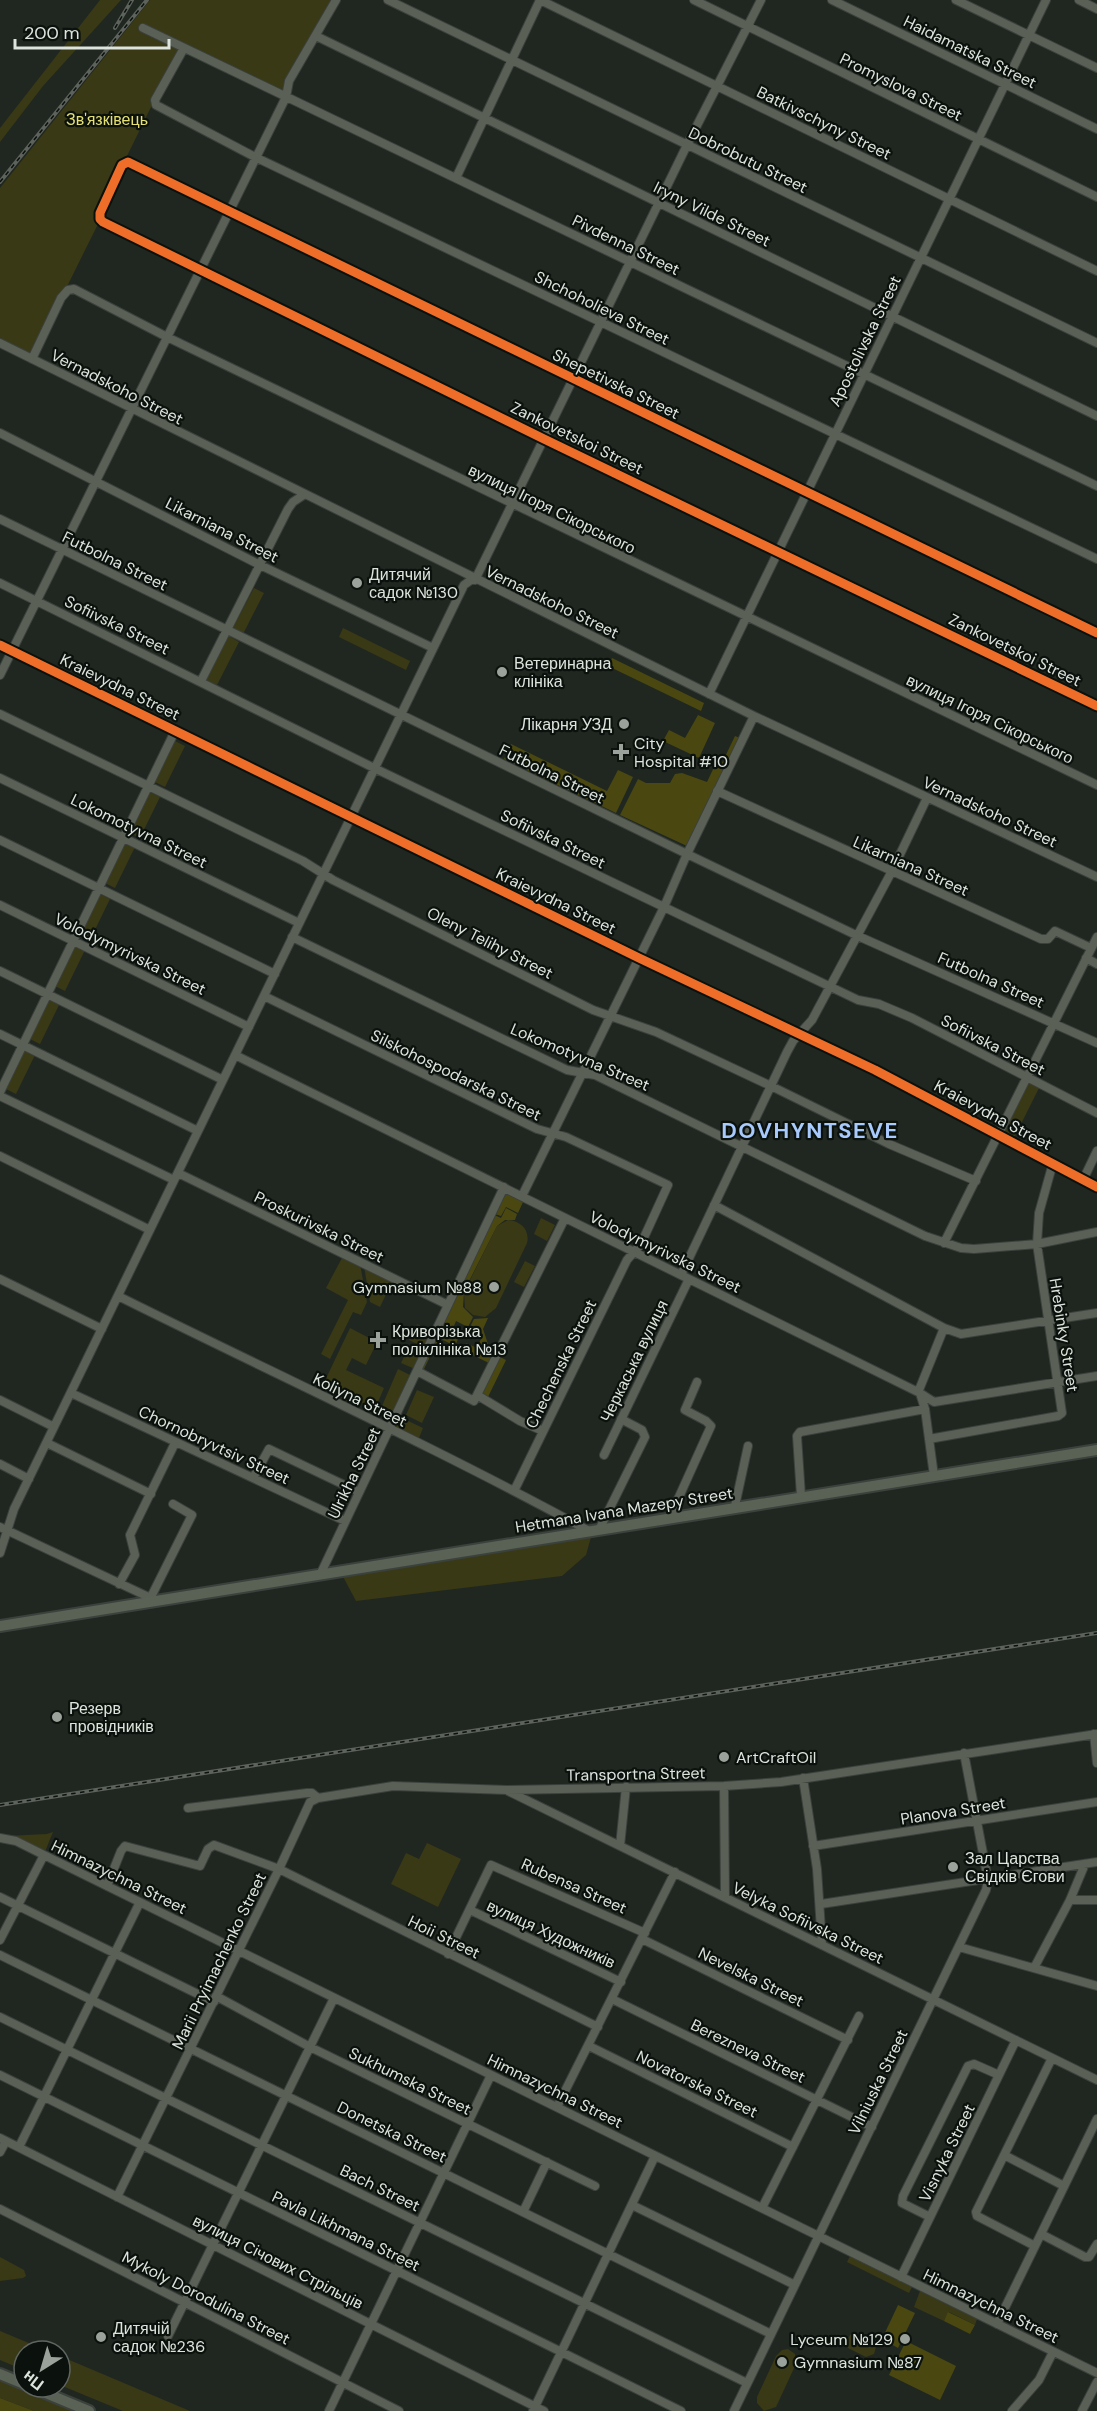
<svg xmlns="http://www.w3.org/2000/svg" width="1097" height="2411" viewBox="0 0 1097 2411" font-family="'DM Sans',sans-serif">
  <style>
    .green { fill: #393916 }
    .forest { fill: #4a4810 }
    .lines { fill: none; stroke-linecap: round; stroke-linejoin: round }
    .minor-casing { stroke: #3b413c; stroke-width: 10 }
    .major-casing { stroke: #3b413c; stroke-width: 14 }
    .minor { stroke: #5b6057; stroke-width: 8 }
    .major { stroke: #5a6155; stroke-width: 10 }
    .rail-casing { stroke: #5d625c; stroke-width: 4 }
    .rail { stroke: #0b110c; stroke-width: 1.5; stroke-dasharray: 4.5; stroke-linecap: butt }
    .cycleway-casing { stroke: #0b110c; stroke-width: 13 }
    .cycleway { stroke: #ee6e29; stroke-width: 9 }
    .poi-dot { fill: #9aa29b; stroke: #0b110c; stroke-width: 2 }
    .labels { text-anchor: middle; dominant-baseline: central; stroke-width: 4.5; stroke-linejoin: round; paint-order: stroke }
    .street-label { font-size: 16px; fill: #dce4dd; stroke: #0b110c }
    .park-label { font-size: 16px; fill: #e4e073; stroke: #0b110c }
    .poi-label { font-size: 16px; fill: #dce4dd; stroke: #0b110c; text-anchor: start }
    .district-label { font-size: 22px; font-weight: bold; letter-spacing: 1.5px; fill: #a7c9fb; stroke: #0b110c }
  </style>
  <rect width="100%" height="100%" fill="#202721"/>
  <path class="green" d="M100,0H121L43,86L0,142V128Z
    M150,0H333L282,92L183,48L154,101L99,213V222L32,357L0,341V188Z
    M254,588L264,593L243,634L233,628Z
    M343,628L410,661L406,670L339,637Z
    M229,636L239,642L217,685L206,680Z
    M175,741L185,746L165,787L155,782Z
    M150,792L160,797L140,838L130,833Z
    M125,842L135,847L115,888L105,883Z
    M100,894L110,899L90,940L80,936Z
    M75,945L85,950L65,991L55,986Z
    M50,998L60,1003L40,1044L30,1039Z
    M26,1048L36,1053L16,1094L6,1089Z
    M1030,1081L1040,1086L1014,1138L1003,1132Z
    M541,1218L555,1225L547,1241L534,1234Z
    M508,1220C521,1221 530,1230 527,1243L496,1308L485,1317L473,1315L465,1308L464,1292L497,1226Z
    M343,1256L360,1264L367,1302L361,1315L353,1312L330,1359L321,1354L348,1300L326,1288Z
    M525,1261L535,1266L524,1287L514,1282Z
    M364,1266L393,1280L380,1307L370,1302Z
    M417,1324L433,1332L425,1348L409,1340Z
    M350,1328L377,1342L366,1365L352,1358L346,1370L384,1388L375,1409L361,1402L359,1407L321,1389Z
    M410,1345L424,1351L415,1369L401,1363Z
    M398,1369L412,1376L396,1412L382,1406Z
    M417,1390L434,1397L422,1423L406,1415Z
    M400,1417L423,1428L419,1438L395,1427Z
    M593,1530L586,1555L562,1576L356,1601L340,1571Z
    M53,1832L44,1854L5,1836L47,1834Z
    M427,1843L461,1859L438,1907L391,1884L406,1853L419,1859Z
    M850,2256L912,2287L909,2293L847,2262Z
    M0,2257L24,2270L26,2276L23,2278L0,2281Z
    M920,2291L977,2319L975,2325L949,2312L944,2321L914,2307Z
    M0,2331L48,2351H24V2370L0,2360Z
    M851,2334C859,2333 873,2339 876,2347L874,2354L866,2357L848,2348L846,2341Z
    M782,2350L788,2349L795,2354V2366L776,2407L764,2411L757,2403V2397L776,2356Z
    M60,2356L190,2411H123L60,2385Z
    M0,2380L75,2411H34L0,2398Z"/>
  <path class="forest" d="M612,658L704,703L701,711L608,666Z
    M698,715L715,723L699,758L663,741L669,730L685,738Z
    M735,736L740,738L687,846L620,815L638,779L646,783H670L675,774L682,773L707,782L716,763L721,765Z
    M511,744L607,791L618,770L633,777L616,813L504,759Z
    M505,1193L523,1202L518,1213L506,1207L501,1216L495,1214Z
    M506,1208L517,1214L515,1220H505L497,1226L464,1291L463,1307L473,1317L468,1327L456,1321L450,1335L458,1339L455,1346L439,1338L423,1371L421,1369L494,1215L501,1218Z
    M488,1318L483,1329L492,1356L489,1363L462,1350L466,1343L477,1348L483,1334L470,1327L474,1319Z
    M498,1356L506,1360L488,1397L479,1393Z
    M898,2305L915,2313L898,2348L882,2339Z
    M948,2312L975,2325L970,2334L944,2321Z
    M906,2341L956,2366L940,2400L889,2375Z
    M0,2398L34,2411H0Z"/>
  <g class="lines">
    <defs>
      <path id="minor" d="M388,0L1097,343
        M540,0L1097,271
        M694,0L1097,197
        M832,0L1097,129
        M956,0L1097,68
        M1079,0L1097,9
        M143,28L1097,486
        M316,36L1097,416
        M184,48L155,100L156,105L255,157L1097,559
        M456,178L540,0
        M0,343L754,716L1097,877
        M32,359L61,298L68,290L74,289L167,337L1097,785
        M0,433L260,565L433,648
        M0,519L687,854L858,936L1097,1043
        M475,580L687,145L761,0
        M0,583L374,768L858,1000L879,1004L912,1018L1097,1113
        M1097,633L128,162L122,165L100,213V219L103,222L544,439L1097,706
        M0,645L639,958L875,1070L1097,1187
        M0,675L286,97L289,81L336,0
        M201,681L288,509L293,502L305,494
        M709,694L1046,0
        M0,714L303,861L333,880L593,1010L656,1032L771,1086L889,1144L976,1181
        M0,778L299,923
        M717,791L1041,939H1048L1055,931L1091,948
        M0,840L275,974
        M0,905L249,1027
        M292,937L567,1070L595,1075L925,1236L961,1248L974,1249L1037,1244L1097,1232
        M1086,958L1097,964
        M0,971L223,1080
        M264,996L537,1129L566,1137L668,1185L641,1244L627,1260L514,1491
        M0,1034L198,1131
        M235,1055L920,1393L934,1402L1097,1376
        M0,1092L175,731
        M0,1096L174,1180
        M0,1156L150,1230
        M178,1173L448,1305
        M1083,1180L1097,1151
        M522,1196L664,907L687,854L754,716
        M714,1205L944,1328L961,1334L1097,1313
        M944,1243L1097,937
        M681,1275L787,1052L793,1041L812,1020L892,871L927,798
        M0,1279L102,1329
        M118,1296C275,1374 435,1447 589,1531
        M417,1371L474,1401L477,1395
        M71,1393L345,1521
        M0,1400L54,1427
        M543,1431L520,1421L477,1395L565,1218
        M929,1439L1058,1416L1062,1413L1037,1244L1039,1213L1053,1163
        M47,1443L151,1494
        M604,1455L689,1279
        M0,1464L29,1479
        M934,1476L925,1409L919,1390L944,1328
        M253,1478L269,1449L359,1492
        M801,1496L797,1436L800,1432L925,1409
        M735,1506L748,1446
        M669,1519L711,1426L706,1421L685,1410L697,1382
        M0,1527L155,1600
        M599,1530L645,1437L642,1430L621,1419
        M0,1553L14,1509L464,585L471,580H475
        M320,1575L504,1187
        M119,1584L135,1555L130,1535L175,1443
        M150,1599L192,1515L173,1504
        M1094,1734L1097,1763
        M803,1778L817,1869L822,1945
        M724,1786L725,1897
        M508,1791L1097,2080
        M188,1808L307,1793H312L318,1798
        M0,1838L16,1841L44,1855L1097,2373
        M620,1846L626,1787
        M813,1846L1097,1802
        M107,1886L121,1851L125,1846L200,1866L208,1849L214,1845L279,1869L117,2197
        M0,1897L214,2002
        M1070,1900H1097
        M821,1904L1097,1862
        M470,1910L621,1982
        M642,1939L848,2040
        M0,1940L44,1855
        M959,1947L1097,1986
        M448,1954L491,1865L645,1933
        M0,1955L771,2334
        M1034,1968L1070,1900L1085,1864
        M216,1996L310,2047L595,2186
        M612,1999L872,2127
        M0,2017L747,2383
        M598,2027L279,1869L310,1802L318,1798L393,1786L507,1790L724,1786L781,1782L1097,1734
        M589,2046L793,2147
        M0,2075L681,2411
        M557,2107L675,1872
        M0,2138L544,2411
        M19,2147L140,1902
        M0,2152L6,2141
        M1004,2155L1064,2186
        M632,2205L795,2285
        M762,2208L859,2016
        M0,2209L399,2411
        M523,2212L547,2162
        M930,2217L902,2203L903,2196L968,2066L974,2064L999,2075
        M1041,2234L1085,2257H1089L1097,2244
        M1035,2246L977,2216L976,2212L1052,2058
        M901,2277L1016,2040
        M997,2324L1097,2119
        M168,2336L334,1998
        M329,2411L491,2075
        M533,2411L655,2156
        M734,2411L986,1890L988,1880L964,1753
        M1012,2411L1039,2380L1053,2352
        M1082,2411L1097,2382"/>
      <path id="major" d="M0,1626L1097,1450
        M0,2374L24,2384
        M31,2387L89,2411"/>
    </defs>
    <use href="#minor" class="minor-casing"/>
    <use href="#major" class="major-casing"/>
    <use href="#minor" class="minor"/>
    <use href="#major" class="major"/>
    <defs>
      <path id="rail" d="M115,28L132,0
        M0,182L147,0
        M0,1805L1097,1633"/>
    </defs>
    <use href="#rail" class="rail-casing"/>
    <use href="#rail" class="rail"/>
    <defs>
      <path id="cycleway" d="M1097,633L128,162L122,165L100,213V219L103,222L544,439L1097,706
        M0,645L639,958L875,1070L1097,1187"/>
    </defs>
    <use href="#cycleway" class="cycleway-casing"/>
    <use href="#cycleway" class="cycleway"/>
  </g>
  <g class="poi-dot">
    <circle cx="357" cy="583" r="6"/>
    <circle cx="502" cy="672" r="6"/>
    <circle cx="624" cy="724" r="6"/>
    <path d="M618 743h6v6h6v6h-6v6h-6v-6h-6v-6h6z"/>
    <circle cx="494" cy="1287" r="6"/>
    <path d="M375 1331h6v6h6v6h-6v6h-6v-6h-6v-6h6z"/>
    <circle cx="57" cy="1717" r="6"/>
    <circle cx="724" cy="1757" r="6"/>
    <circle cx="953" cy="1867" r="6"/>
    <circle cx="101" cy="2337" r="6"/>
    <circle cx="905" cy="2339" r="6"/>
    <circle cx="782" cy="2362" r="6"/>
  </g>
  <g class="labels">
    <g class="street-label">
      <text transform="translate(970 52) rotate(26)">Haidamatska Street</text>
      <text transform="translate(901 87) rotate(26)">Promyslova Street</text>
      <text transform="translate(824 123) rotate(26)">Batkivschyny Street</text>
      <text transform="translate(748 160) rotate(26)">Dobrobutu Street</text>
      <text transform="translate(712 214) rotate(26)">Iryny Vilde Street</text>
      <text transform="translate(626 245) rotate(26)">Pivdenna Street</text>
      <text transform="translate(602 308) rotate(26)">Shchoholieva Street</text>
      <text transform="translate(865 341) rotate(-64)">Apostolivska Street</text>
      <text transform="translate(616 384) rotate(26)">Shepetivska Street</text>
      <text transform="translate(117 387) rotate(27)">Vernadskoho Street</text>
      <text transform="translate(577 438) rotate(26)">Zankovetskoi Street</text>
      <text transform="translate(552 509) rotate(26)">вулиця Ігоря Сікорського</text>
      <text transform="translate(222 530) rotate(27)">Likarniana Street</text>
      <text transform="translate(115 561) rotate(26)">Futbolna Street</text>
      <text transform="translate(552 602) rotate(26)">Vernadskoho Street</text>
      <text transform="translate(117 625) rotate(26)">Sofiivska Street</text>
      <text transform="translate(1015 650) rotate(26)">Zankovetskoi Street</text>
      <text transform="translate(120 687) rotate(26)">Kraievydna Street</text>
      <text transform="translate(990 719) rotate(26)">вулиця Ігоря Сікорського</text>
      <text transform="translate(552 774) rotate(26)">Futbolna Street</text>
      <text transform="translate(990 812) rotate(25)">Vernadskoho Street</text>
      <text transform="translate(139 831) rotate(26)">Lokomotyvna Street</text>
      <text transform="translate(553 839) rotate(26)">Sofiivska Street</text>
      <text transform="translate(911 866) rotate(24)">Likarniana Street</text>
      <text transform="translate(556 901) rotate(26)">Kraievydna Street</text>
      <text transform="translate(490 943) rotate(27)">Oleny Telihy Street</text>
      <text transform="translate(130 954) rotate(26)">Volodymyrivska Street</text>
      <text transform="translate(991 980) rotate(24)">Futbolna Street</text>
      <text transform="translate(993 1045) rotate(27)">Sofiivska Street</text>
      <text transform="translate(580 1057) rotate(23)">Lokomotyvna Street</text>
      <text transform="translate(456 1075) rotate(26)">Silskohospodarska Street</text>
      <text transform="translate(993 1115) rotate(28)">Kraievydna Street</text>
      <text transform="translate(319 1227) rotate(26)">Proskurivska Street</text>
      <text transform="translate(665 1252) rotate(26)">Volodymyrivska Street</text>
      <text transform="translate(1064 1335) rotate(81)">Hrebinky Street</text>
      <text transform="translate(634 1361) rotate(-64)">Черкаська вулиця</text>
      <text transform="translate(561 1364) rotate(-64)">Chechenska Street</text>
      <text transform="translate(360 1400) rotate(26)">Koliyna Street</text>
      <text transform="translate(214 1445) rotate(25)">Chornobryvtsiv Street</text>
      <text transform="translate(354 1473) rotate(-64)">Ulrikha Street</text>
      <text transform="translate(624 1510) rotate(-9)">Hetmana Ivana Mazepy Street</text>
      <text transform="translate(636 1774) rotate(-1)">Transportna Street</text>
      <text transform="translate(953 1811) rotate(-9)">Planova Street</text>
      <text transform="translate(119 1877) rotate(26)">Himnazychna Street</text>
      <text transform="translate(574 1886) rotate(24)">Rubensa Street</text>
      <text transform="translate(808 1923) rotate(26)">Velyka Sofiivska Street</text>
      <text transform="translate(551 1934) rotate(25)">вулиця Художників</text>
      <text transform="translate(444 1937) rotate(26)">Hoii Street</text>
      <text transform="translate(219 1961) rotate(-64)">Marii Pryimachenko Street</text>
      <text transform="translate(751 1977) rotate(26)">Nevelska Street</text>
      <text transform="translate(748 2051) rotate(26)">Berezneva Street</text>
      <text transform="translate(410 2081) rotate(26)">Sukhumska Street</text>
      <text transform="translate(878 2082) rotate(-64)">Vilniuska Street</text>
      <text transform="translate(697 2084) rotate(26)">Novatorska Street</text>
      <text transform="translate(555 2091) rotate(26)">Himnazychna Street</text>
      <text transform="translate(392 2132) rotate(26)">Donetska Street</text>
      <text transform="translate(947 2153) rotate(-64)">Visnyka Street</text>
      <text transform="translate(380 2188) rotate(26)">Bach Street</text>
      <text transform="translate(346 2231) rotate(26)">Pavla Likhmana Street</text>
      <text transform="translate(278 2262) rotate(27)">вулиця Січових Стрільців</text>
      <text transform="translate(206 2298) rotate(27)">Mykoly Dorodulina Street</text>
      <text transform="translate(991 2306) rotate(26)">Himnazychna Street</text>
    </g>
    <g class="park-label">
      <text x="107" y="119">Зв'язківець</text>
    </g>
    <g class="poi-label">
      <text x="369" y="574">Дитячий<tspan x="369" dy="18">садок №130</tspan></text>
      <text x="514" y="663">Ветеринарна<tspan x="514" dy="18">клініка</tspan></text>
      <text x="612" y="724" text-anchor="end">Лікарня УЗД</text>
      <text x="634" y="743">City<tspan x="634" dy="18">Hospital #10</tspan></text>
      <text x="482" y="1287" text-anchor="end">Gymnasium №88</text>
      <text x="392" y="1331">Криворізька<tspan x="392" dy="18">поліклініка №13</tspan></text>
      <text x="69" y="1708">Резерв<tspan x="69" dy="18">провідників</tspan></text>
      <text x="736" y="1757">ArtCraftOil</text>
      <text x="965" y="1858">Зал Царства<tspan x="965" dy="18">Свідків Єгови</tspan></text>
      <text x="113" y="2328">Дитячій<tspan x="113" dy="18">садок №236</tspan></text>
      <text x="893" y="2339" text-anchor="end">Lyceum №129</text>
      <text x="794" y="2362">Gymnasium №87</text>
    </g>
    <g class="district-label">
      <text x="810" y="1130">DOVHYNTSEVE</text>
    </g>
  </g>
  <g transform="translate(42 2369) rotate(217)"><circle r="28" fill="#0b110c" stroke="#5f6560" stroke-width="1.5"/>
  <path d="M0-4.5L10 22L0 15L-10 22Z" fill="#9aa29b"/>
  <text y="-9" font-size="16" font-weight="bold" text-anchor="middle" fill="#dce4dd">Пн</text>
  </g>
  <path d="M15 39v9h154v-9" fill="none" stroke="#dce4dd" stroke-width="3"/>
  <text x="24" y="39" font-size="18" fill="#dce4dd" stroke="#0b110c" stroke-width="4.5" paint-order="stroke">200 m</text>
</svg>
